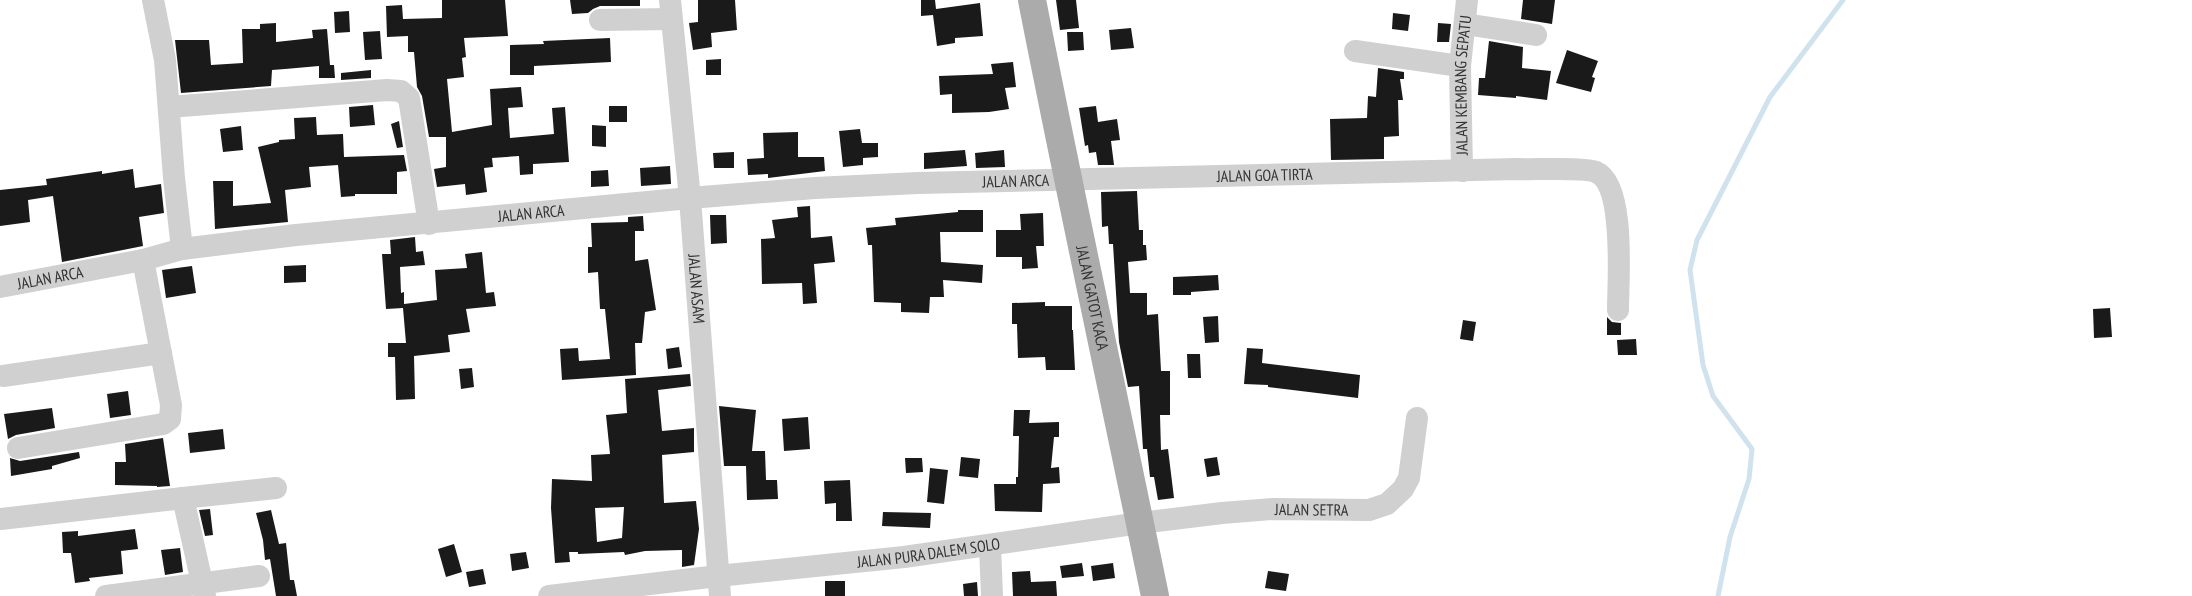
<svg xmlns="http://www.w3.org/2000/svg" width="2192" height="596" viewBox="0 0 2192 596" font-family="'PT Sans Narrow',sans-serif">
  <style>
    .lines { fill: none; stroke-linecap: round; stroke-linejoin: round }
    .stream { stroke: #cfe2ee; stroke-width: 5 }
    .building { fill: #1a1a1a; fill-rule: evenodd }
    .minor { stroke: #d0d0d0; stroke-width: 22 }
    .major { stroke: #ababab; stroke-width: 28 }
    .labels { text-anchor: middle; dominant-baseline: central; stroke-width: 6; stroke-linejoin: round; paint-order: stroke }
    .street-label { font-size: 16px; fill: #333; stroke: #fff }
  </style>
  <rect width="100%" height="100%" fill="#fff"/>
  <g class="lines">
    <path class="stream" d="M1718,596L1730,537L1749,479L1752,449L1713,396L1703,365L1690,270L1697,240L1770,97L1843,0"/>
  </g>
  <path class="building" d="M442,0H505L508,36L464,38L466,57L462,58L464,77L447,79L452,132L492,125L490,89L521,87L523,107L508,108L510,138L554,134L552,108L565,107L569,162L533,164V174L520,175L519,156L492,158L493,167L484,168L487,192L466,195L465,184L437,187L434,169L446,167V137H429L422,96L417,87L414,52H408V36L387,37L386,6L402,5L403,19L442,18Z
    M570,0H640V6H600L593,9L588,13L572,14Z
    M698,0H735L737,30L711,33L712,47L693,50L689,23L698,22Z
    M921,0H935L936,9L980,3L983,36L955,38V43L937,46L933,15L921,16Z
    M1056,0H1076L1079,28L1060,30Z
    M1523,0H1555L1552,24L1521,19Z
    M349,11L350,32L335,33L334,12Z
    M1393,13L1410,15L1408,31L1392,29Z
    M276,23V42L313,38L312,30L327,29L330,65H334L335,78H319V66L285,69L272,70L271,86L181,93L175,40H209L211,65L243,63L242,29H260V24Z
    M1438,23L1451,24L1449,42H1437Z
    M1131,28L1134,48L1111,50L1109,30Z
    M380,31L382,59L365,60L363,32Z
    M1067,32H1083L1084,50L1068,51Z
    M610,38L611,62L534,66V75H510V45L544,44L543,41Z
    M1489,41L1523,47L1522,68L1551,71L1547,100L1516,96V98L1478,95L1479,78H1485Z
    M1567,50L1598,61L1592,77L1595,78L1591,92L1556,83Z
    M721,59V75H706V60Z
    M1013,62L1016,87L1005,88L1009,109L989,112L952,113V94L940,95L939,76L993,74L991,64Z
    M1378,68L1404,72V79H1400L1403,100H1398L1399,136L1384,137V159L1331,160L1330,119L1367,118L1368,96L1376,97Z
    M371,70V78L341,80V73Z
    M373,105L375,125L350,127L349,107Z
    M609,106H627V122H609Z
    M1096,106L1098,122L1117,119L1120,140L1111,141L1114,165H1098L1096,152L1089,153L1088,145L1085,146L1079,108Z
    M316,117L317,135L343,134L344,157L404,155L407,171L397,172V194H355V196L341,197L338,165L309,167L311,187L285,190L288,222L215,229L213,181H233V206L271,203L258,147L279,142V140L295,139L294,118Z
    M399,121L403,147L397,148L391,124Z
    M592,125L606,126V147L592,146Z
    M241,126L243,150L223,152L220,129Z
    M860,129L862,143H878V157L863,158V165L843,167L839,131Z
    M798,132V157H824L825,171L768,178V174L748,175L747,159L764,158L763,133Z
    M965,150L967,166L924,169V153Z
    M1004,150L1005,167L976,168L975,153Z
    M734,152V168H714L713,153Z
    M670,166L671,184L641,186L640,168Z
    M133,169L135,188L161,184L164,213L139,217L143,246L62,262L53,196L28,200L30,222L0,226V190L47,185L46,179L102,171V174Z
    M608,170L609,186L591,187V171Z
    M1137,191L1139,230H1143V245H1146L1147,260L1128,262L1130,293H1147V315L1158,314L1161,371H1170V415H1160L1161,450L1168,449L1174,498L1158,500L1154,477H1150L1147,449H1143L1139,386L1128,387L1119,342L1113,244H1109L1108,226L1102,227L1101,192Z
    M810,206L811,238L832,236L835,262L814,264L817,303L803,304L802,283L762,284L761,239L775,238L772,220L798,217L797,207Z
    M958,210H983V232H940L941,262L983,265L982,283L943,280L944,297H930L929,313L901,312V303L874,302L872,245H868L866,228L896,225L895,218L958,212Z
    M1043,213L1044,246H1036L1038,268L1022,269V257H996V230H1021L1020,214Z
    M710,215H726L727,243L711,244Z
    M643,216L644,231H635V261L648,259L656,310L645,312L642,343H635L636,375L562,380L560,349L578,348L579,361L610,359L605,309H600L598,272L588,273V247H592L591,223L628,222V217Z
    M415,237L416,252L423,251L425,265L400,267L401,293L404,292V304L437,300L435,270L467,268L465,254L482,252L486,293L494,292L496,306L466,309L470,332L448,335L450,352L414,356L415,399L396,400L395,357H388V343H406L403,308L386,309L382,254H391L390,240Z
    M306,265V282L284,283V266Z
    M192,266L196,293L166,298L162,270Z
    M1218,275L1219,290L1191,292V295H1173V277Z
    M1045,302V306H1072V330H1073L1075,370H1046L1045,357L1018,358L1017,324H1012V303Z
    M2110,308L2112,337L2094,338L2093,309Z
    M1218,316L1219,342L1205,343L1203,317Z
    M1607,317L1612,322L1621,323V335H1607Z
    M1463,320L1476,322L1473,341L1460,339Z
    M1636,339L1637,355H1618L1617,340Z
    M679,347L682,367L668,369L666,349Z
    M1247,348L1263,349L1262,363L1360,375L1358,398L1268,387V385L1244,384Z
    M1187,354H1200L1201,378H1188Z
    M472,368L474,387L461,389L459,369Z
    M690,374L691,386L658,390L662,431L694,428V452L662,455L664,503L696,501L699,529L694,565L682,567V550L645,551L625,555L624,552L578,554V552H569L570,562L555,563L551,508L552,479L592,481L591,455L610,454L606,415L627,413L625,379ZM624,507L622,538L597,542L595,508Z
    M128,391L131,415L110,418L107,394Z
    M719,406L756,410L752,451H765L766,480H777L778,499L747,500L746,466H724Z
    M52,408L55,428L16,435L8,439L4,414Z
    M1014,410H1030L1029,423L1059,422V437H1054L1051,468L1059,467L1060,483L1043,484L1042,512L995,511L994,484H1016V477H1018L1019,436H1013Z
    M808,417L810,449L784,451L782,419Z
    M223,429L225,449L190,453L188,433Z
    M163,438L170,486L157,487V486L115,485V462H126L125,444Z
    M79,452L80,458L52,466V469L11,476L10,458L20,461Z
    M961,457L980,459L978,478L959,476Z
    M1217,457L1220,475L1207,477L1204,459Z
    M905,458H922L923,472L906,473Z
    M930,468L948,470L944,504L927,502Z
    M850,480L852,521H836V503L825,504L824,481Z
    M210,509L213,535L205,536L199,510Z
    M271,510L279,544L286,543L290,580H294L297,596H276L270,559L265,560L263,540L256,513Z
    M883,512L931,513L930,528L882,526Z
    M135,529L138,549L121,551L123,574L89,578L90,581L75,583L71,553H63L62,532L78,531V536Z
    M454,544L462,572L446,577L438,549Z
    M180,548L183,572L165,575L161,550Z
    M526,552L529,568L512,571L510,554Z
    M1082,563L1084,576L1062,578L1060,566Z
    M1113,563L1115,578L1093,581L1091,566Z
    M483,569L486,584L469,587L466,572Z
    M1030,571L1031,582L1056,581L1057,596H1013L1012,572Z
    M1268,571L1289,574L1286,591L1265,588Z
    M825,581H845V596H825Z
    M977,582L978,596H964L963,584Z"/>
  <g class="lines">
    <g class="minor">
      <path d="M153,0L165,60L174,178L182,249"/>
      <path id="s1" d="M670,0L690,198L720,596"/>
      <path d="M600,20L671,19"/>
      <path d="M1465,24L1536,35"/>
      <path d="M1355,51L1460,66"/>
      <path d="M169,107L387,90L401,91L409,98L429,224"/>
      <path id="s2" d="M1462,171L1460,66L1467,0"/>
      <path id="s3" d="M0,287L143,260L182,249L296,235L690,198L815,188L918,183L1517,169C1533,170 1584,167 1596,172C1626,185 1618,281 1618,310"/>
      <path d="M3,376L161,353"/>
      <path d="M18,448L163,424L170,419L171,405L143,260"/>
      <path d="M183,498L276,488"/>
      <path d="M1,519L183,498L205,596"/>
      <path d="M990,546L992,596"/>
      <path d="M106,596L259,576"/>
      <path id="s4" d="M549,596L718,576L904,557L1140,523L1222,513L1273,509L1369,510L1387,504L1403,489L1409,478L1417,418"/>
    </g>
    <path class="major" id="s5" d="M1032,0C1071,199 1114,397 1155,596"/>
  </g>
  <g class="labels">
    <g class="street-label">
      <text stroke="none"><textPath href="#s2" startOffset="86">JALAN KEMBANG SEPATU</textPath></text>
      <text stroke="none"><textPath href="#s3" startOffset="1272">JALAN GOA TIRTA</textPath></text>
      <text stroke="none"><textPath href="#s3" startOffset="1023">JALAN ARCA</textPath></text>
      <text stroke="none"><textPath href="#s3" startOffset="537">JALAN ARCA</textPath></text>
      <text stroke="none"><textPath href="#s3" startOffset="51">JALAN ARCA</textPath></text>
      <text stroke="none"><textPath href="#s1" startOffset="290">JALAN ASAM</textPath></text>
      <text stroke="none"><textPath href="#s5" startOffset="304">JALAN GATOT KACA</textPath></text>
      <text stroke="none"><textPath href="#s4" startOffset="768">JALAN SETRA</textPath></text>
      <text stroke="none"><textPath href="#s4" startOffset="382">JALAN PURA DALEM SOLO</textPath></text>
    </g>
  </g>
</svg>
